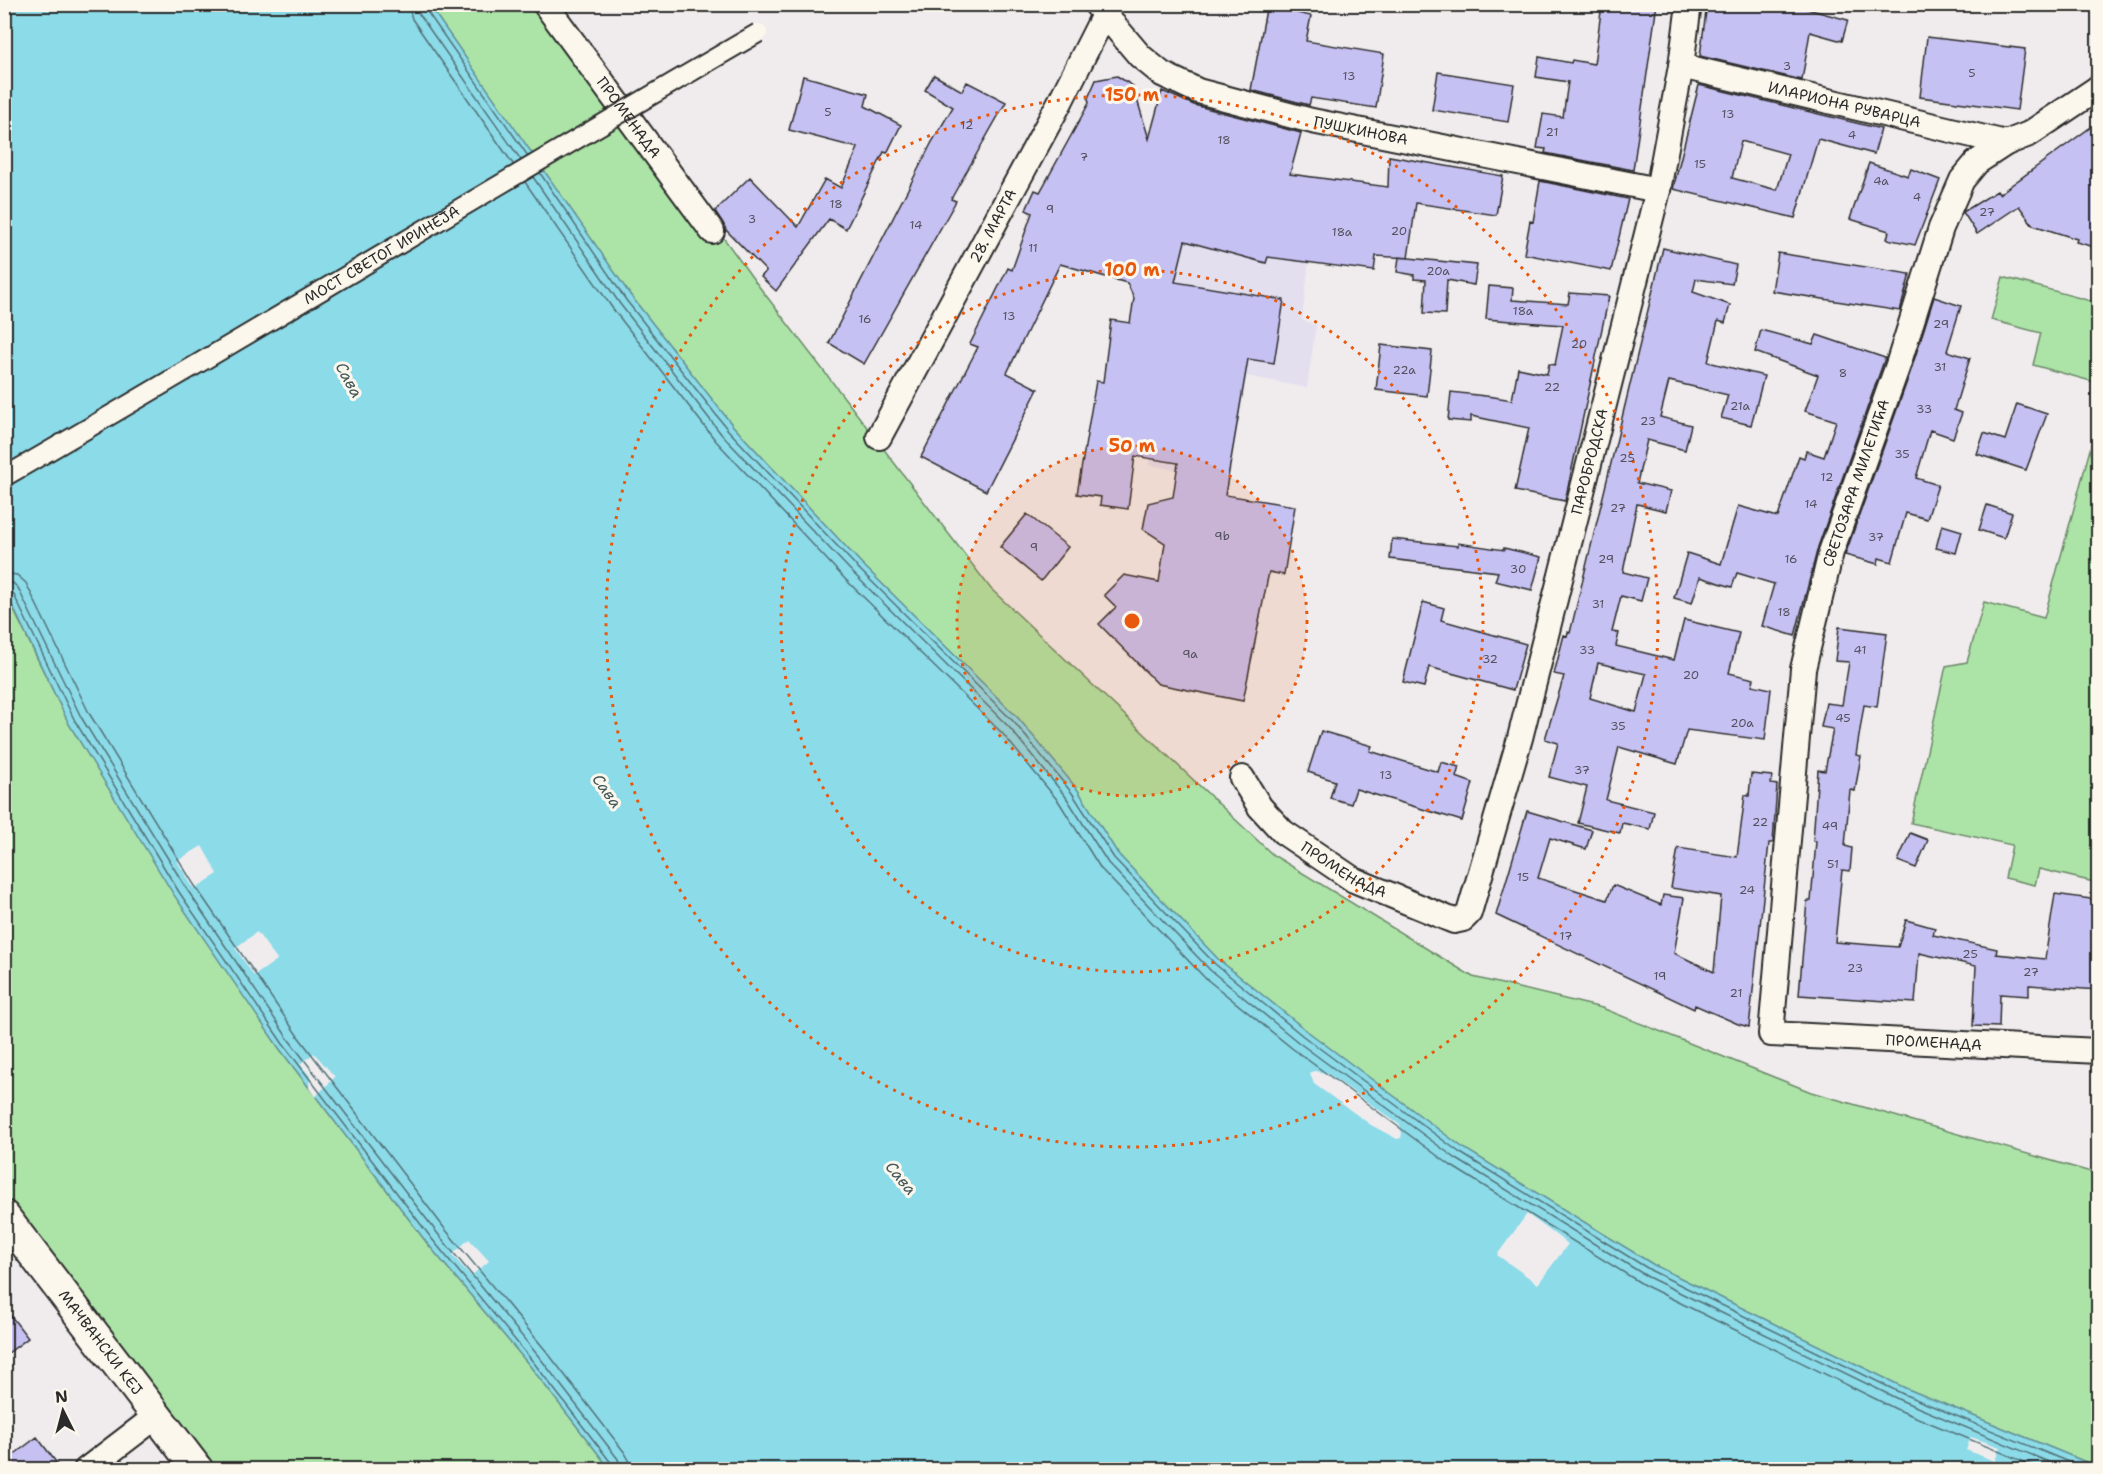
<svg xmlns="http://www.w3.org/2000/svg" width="2103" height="1474" viewBox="0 0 2103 1474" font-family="'Shantell Sans',sans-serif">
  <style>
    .built { fill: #e3dfef }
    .green { fill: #ace4a7; stroke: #6c8869; stroke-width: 1.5 }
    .water { fill: #8cdbe9; stroke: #65959d; stroke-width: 1.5 }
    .pier { fill: #f0eced }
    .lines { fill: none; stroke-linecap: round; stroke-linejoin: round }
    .shore { stroke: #527177; stroke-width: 1.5 }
    .building { fill: #c6c1f3; stroke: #2b2b2b; stroke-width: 1.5; fill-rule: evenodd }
    .minor-casing { stroke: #2b2b2b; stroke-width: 28 }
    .tertiary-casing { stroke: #2b2b2b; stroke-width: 34 }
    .minor { stroke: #fbf7ec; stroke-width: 24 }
    .tertiary { stroke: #fbf7ec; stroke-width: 30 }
    .pedestrian-bridge-casing { stroke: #2b2b2b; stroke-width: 22; stroke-linecap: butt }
    .pedestrian-bridge { stroke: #fbf7ec; stroke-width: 18 }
    .ring { fill: none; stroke: #e8590c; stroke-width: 3; stroke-dasharray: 3 6 }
    .labels { text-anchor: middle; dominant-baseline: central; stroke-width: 6; stroke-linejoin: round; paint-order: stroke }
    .number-label { font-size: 12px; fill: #52505d }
    .street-label { font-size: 15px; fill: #2b2b2b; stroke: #fbf7ec }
    .water-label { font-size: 16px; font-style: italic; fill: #43575a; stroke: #fbf7ec }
    .centre { fill: #e8590c; stroke: #fbf7ec; stroke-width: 3 }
    .ring-label { font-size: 18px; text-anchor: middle; font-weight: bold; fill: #e8590c; stroke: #fbf7ec; stroke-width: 6; stroke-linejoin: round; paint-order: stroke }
  </style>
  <rect width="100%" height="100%" fill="#f0eced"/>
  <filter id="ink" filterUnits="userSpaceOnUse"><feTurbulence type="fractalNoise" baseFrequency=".0167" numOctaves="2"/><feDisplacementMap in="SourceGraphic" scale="12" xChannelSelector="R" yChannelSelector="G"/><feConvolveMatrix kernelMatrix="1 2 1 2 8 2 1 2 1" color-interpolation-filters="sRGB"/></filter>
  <g filter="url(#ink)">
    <path class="built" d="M1105,182L1309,262L1302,320L1316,325L1307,388L1247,376L1228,480L1149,465L1178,261Z"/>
    <path class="green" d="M429,5H555L754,280L991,589L1273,855L1473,977L1602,1008L1811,1092L2098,1174V1467L1905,1388L1654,1265L1462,1147L1307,1031L1218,959L1118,854L1077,789L1018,718L861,563L733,426L631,296Z
      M2003,277L2098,303V383L2033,365L2041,333L1991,320Z
      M2098,420V883L2039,869L2035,885L2005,878L2012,845L1911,823L1946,666L1967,662L1984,602L2044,618Z
      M4,590L69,724L166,881L279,1048L427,1243L530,1366L610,1469H179L5,1235Z"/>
    <path class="water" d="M5,5H429L631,296L733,426L861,563L1018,718L1077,789L1118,854L1218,959L1307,1031L1462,1147L1654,1265L1905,1388L2098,1467V1469H610L530,1366L427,1243L279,1048L174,895L69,724L5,590Z"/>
    <path class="pier" d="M202,846L218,874L194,889L177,861Z
      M257,932L277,960L254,976L235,948Z
      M314,1053L335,1077L315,1097L309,1088L310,1076L300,1064Z
      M1314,1071L1327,1073L1400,1125L1402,1134L1401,1138L1397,1139L1371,1125L1314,1084L1310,1073Z
      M1527,1214L1568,1244L1538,1284L1497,1255Z
      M469,1239L489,1261L471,1276L452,1255Z
      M1971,1437L2000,1447L1995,1461L1966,1450Z"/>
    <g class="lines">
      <path class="shore" d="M408,4L412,19L513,164
        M417,4L419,14L521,160
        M425,4L426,10L528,156
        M540,173L626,300L728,430L857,567L1014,722L1072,793L1114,858L1215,964L1303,1036L1459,1152L1652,1271L1903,1394L2088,1470
        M533,177L620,304L722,435L852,572L1009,727L1066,797L1108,863L1210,970L1298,1042L1455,1158L1648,1277L1900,1400L2068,1470
        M525,182L613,309L716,441L845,579L1002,733L1059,802L1101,869L1204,977L1293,1049L1450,1165L1644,1285L1896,1409L2044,1470
        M4,573L17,575L26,583L89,713L193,883L297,1035L445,1229L547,1352L625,1453L629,1460L630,1470
        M4,582L13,583L18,588L81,717L186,888L289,1040L438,1234L540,1358L618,1459L621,1470
        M4,589L13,593L75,721L179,892L283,1044L432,1239L534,1363L612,1464L614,1470"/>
    </g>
    <path class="building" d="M1267,4H1299L1297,13L1311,16L1306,41L1384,54L1376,108L1311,98L1309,105L1251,90Z
      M1602,4H1657L1633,170L1545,153L1546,149L1537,148L1543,114L1563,117L1568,82L1536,77L1539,57L1571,63L1572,60L1594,64Z
      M1707,4H1789L1848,20L1842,41L1810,32L1802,80L1700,56Z
      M1927,37L2025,49L2017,110L1920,97Z
      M1438,72L1514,84L1508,122L1432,110Z
      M934,75L962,91L967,82L1006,102L951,199L956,201L864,364L829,343L932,142L953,107L925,90Z
      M803,76L868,94L865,106L901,125L887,153L884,152L846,229L829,219L776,291L761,277L766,271L726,230L723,223L715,211L750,177L798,227L825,179L841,188L858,148L789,130Z
      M1117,76L1133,86L1149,139L1162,91L1194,105L1301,133L1290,174L1388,187L1389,156L1503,176L1496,215L1416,203L1408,258L1376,256L1374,271L1268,257L1266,263L1185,241L1175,282L1284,300L1274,363L1248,359L1225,495L1295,506L1284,575L1269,572L1243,701L1158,684L1099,624L1116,607L1104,595L1124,575L1159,582L1165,543L1143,529L1148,503L1173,497L1178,463L1135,456L1128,509L1100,505L1101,497L1077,494L1096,381L1103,382L1111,320L1130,323L1134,298L1127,283L1060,264L1007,373L1038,389L986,491L921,457L978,347L970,344L1008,268L1012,270L1032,213L1026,210L1035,190L1040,192L1089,103L1088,98L1096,80Z
      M1699,85L1881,129L1874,154L1818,139L1795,218L1673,189ZM1741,141L1788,154L1777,190L1732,178Z
      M2098,122V248L2076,242L2077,239L2033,225L2019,206L1977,234L1963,212L1997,191L1999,194Z
      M1869,163L1908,176L1911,169L1940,180L1915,245L1887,239L1889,231L1850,219Z
      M1540,181L1628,199L1611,271L1524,254L1530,221L1533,222Z
      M1663,248L1736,265L1732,284L1696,279L1693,292L1730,305L1725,323L1718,321L1708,362L1764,376L1751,425L1721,418L1728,395L1669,381L1660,417L1691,425L1685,450L1647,440L1637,483L1671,491L1666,511L1637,504L1623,572L1647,578L1641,601L1621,596L1612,632L1619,633L1616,646L1674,660L1684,620L1739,633L1729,673L1754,679L1752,685L1771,689L1765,740L1687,730L1677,764L1619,747L1606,800L1654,812L1650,829L1622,823L1620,833L1578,823L1587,787L1549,777L1558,743L1545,739L1564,676L1554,674L1564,635L1567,636L1568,632L1570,633ZM1598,663L1646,674L1636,712L1590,698Z
      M1778,253L1910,274L1900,311L1772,291Z
      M1399,257L1477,265L1474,285L1447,280L1445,314L1424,313L1426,280L1414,279V275L1397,272Z
      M1489,286L1513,288L1512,300L1568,304L1570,293L1609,296L1565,501L1515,491L1529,428L1471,416V422L1448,420L1451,392L1494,397L1512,400L1518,368L1547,374L1549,364L1555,365L1563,325L1486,319Z
      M1934,297L1961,306L1947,351L1970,358L1954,410L1962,413L1953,438L1930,430L1916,478L1938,485L1927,519L1906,513L1892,562L1879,558L1878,564L1845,555L1911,370Z
      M1761,330L1813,344L1817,335L1885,358L1818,547L1795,636L1762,626L1774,584L1737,573L1732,587L1700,577L1692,603L1674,598L1687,553L1721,564L1738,506L1778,517L1799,456L1804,458L1806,451L1824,457L1836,421L1805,411L1818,375L1755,352Z
      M1381,345L1432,351L1427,396L1376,390Z
      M2017,404L2047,414L2026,470L1977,454L1984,433L2005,440Z
      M1987,505L2012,513L2004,538L1979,530Z
      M1027,514L1068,547L1041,581L1000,547Z
      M1942,525L1962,531L1956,553L1936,548Z
      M1392,539L1458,546V543L1504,550V548L1541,557L1532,590L1495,581L1498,572L1390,559Z
      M1423,602L1444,608L1441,620L1526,644L1513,690L1429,667L1424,687L1403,682Z
      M1839,627L1887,633L1877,707L1864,705L1856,755L1861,756L1855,791L1850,790L1845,846L1852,848L1850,871L1842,870L1835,942L1898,947L1906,920L1935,928L1933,935L1997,949L1996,954L2045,959L2055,894L2098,900V990L2029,985V996L2000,994L1999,1027L1973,1026L1976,966L1919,953L1915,1003L1799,995L1807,901H1811L1816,841H1813L1818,770L1825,771L1833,729L1821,727L1826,703L1842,705L1849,662L1835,661Z
      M1321,731L1372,746L1370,751L1438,772L1441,762L1459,767L1456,777L1473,783L1462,821L1356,789L1351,804L1330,798L1335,781L1308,772Z
      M1751,774L1772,776L1771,784L1777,785L1773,843H1769L1749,1027L1738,1024L1695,1005L1694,1009L1496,915L1527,811L1592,830L1586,849L1550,838L1538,878L1607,900L1613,885L1661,905L1663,895L1684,898L1674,953L1714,972L1721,896L1671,888L1678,848L1737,857L1745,795L1749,796Z
      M1910,833L1928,840L1916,868L1898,861Z
      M4,1307L28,1338L4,1356Z
      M37,1437L62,1470H4V1462Z"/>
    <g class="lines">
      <defs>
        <g id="minor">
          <path id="s1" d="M545,4L712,231"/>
          <path id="s2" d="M1096,4L1140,56L1162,74L1198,91L1312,121L1658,190"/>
          <path id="s3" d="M1681,66L2006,143"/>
          <path id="s4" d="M2098,88L2029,134L2006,143L1977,162L1962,180L1941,228L1898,365L1831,552L1803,669L1771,1034L2098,1051"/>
          <path id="s5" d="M879,437L1060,102L1104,15"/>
          <path id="s6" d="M1242,778L1260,807L1283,832L1354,880L1454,921L1463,919L1469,913L1520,738L1658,190L1681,66L1689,4"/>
          <path d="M86,1470L158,1415"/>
        </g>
        <g id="tertiary">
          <path id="s7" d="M4,1216L198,1470"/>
        </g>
      </defs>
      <use href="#minor" class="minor-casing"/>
      <use href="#tertiary" class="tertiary-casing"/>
      <use href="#minor" class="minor"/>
      <use href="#tertiary" class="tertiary"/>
      <defs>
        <g id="pedestrian-bridge">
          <path id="s8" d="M4,477C257,331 506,179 758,33"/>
        </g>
      </defs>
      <use href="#pedestrian-bridge" class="pedestrian-bridge-casing"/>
      <use href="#pedestrian-bridge" class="pedestrian-bridge"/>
    </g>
  </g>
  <circle cx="1132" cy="621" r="175" fill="#e8590c" fill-opacity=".12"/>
  <g class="ring">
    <circle cx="1132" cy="621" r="175"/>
    <circle cx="1132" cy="621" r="351"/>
    <circle cx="1132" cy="621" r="526"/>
  </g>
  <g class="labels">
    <g class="number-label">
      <text x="1787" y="66">3</text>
      <text x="1972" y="73">5</text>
      <text x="1349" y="76">13</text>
      <text x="828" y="112">5</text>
      <text x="1728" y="114">13</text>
      <text x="967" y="125">12</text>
      <text x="1552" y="132">21</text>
      <text x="1852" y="135">4</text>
      <text x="1224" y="140">18</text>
      <text x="1084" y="157">7</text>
      <text x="1700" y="164">15</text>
      <text x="1881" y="181">4a</text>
      <text x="1917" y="197">4</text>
      <text x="836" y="204">18</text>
      <text x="1050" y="209">9</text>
      <text x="1987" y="212">27</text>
      <text x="752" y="219">3</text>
      <text x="916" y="225">14</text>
      <text x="1399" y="231">20</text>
      <text x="1342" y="232">18a</text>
      <text x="1033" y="248">11</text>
      <text x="1438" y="271">20a</text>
      <text x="1523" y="311">18a</text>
      <text x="1009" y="316">13</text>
      <text x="865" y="319">16</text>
      <text x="1941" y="324">29</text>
      <text x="1579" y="344">20</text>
      <text x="1940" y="367">31</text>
      <text x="1404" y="370">22a</text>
      <text x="1843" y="373">8</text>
      <text x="1552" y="387">22</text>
      <text x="1740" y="406">21a</text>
      <text x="1924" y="409">33</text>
      <text x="1648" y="421">23</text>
      <text x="1902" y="454">35</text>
      <text x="1627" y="458">25</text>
      <text x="1827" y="477">12</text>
      <text x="1811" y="504">14</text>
      <text x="1618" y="508">27</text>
      <text x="1222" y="536">9b</text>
      <text x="1876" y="537">37</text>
      <text x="1034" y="547">9</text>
      <text x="1606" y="559">29</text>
      <text x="1791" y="559">16</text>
      <text x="1518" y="569">30</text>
      <text x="1598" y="604">31</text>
      <text x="1784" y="612">18</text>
      <text x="1587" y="650">33</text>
      <text x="1860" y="650">41</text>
      <text x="1190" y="654">9a</text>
      <text x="1490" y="659">32</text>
      <text x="1691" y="675">20</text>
      <text x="1843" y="718">45</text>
      <text x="1742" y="723">20a</text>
      <text x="1618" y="726">35</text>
      <text x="1582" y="770">37</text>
      <text x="1386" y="775">13</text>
      <text x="1760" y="822">22</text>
      <text x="1830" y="826">49</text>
      <text x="1833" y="864">51</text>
      <text x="1523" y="877">15</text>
      <text x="1747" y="890">24</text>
      <text x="1566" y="936">17</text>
      <text x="1970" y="954">25</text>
      <text x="1855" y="968">23</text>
      <text x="2031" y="972">27</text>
      <text x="1660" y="976">19</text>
      <text x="1736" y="993">21</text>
    </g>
    <g class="street-label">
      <text stroke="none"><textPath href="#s3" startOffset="168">ИЛАРИОНА РУВАРЦА</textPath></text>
      <text stroke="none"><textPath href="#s1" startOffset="141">ПРОМЕНАДА</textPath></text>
      <text stroke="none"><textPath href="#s2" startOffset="304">ПУШКИНОВА</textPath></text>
      <text stroke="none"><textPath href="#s5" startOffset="240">28. МАРТА</textPath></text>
      <text stroke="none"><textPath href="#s8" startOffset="438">МОСТ СВЕТОГ ИРИНЕЈА</textPath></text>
      <text stroke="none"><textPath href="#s6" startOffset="747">ПАРОБРОДСКА</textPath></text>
      <text transform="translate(1856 483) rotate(-71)">СВЕТОЗАРА МИЛЕТИЋА</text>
      <text stroke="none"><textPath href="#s6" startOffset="140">ПРОМЕНАДА</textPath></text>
      <text stroke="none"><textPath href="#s4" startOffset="1210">ПРОМЕНАДА</textPath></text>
      <text stroke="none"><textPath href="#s7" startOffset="159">МАЧВАНСКИ КЕЈ</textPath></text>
    </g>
    <g class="water-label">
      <text transform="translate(349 380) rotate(61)">Сава</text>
      <text transform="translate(607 791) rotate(54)">Сава</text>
      <text transform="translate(901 1178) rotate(50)">Сава</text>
    </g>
  </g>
  <circle cx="1132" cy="621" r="9" class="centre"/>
  <g class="ring-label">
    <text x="1132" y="101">150 m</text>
    <text x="1132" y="276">100 m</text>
    <text x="1132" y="452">50 m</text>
  </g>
  <rect width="2103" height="1474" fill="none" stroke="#fbf7ec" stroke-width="24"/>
  <rect x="12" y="12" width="2079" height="1450" fill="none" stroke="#2b2b2b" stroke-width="2" filter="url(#ink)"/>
  <g transform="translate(63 1411) rotate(354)" stroke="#fbf7ec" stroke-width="4.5" paint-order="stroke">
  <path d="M0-4.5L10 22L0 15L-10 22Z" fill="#2b2b2b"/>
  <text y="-9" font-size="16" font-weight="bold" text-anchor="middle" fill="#2b2b2b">N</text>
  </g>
</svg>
